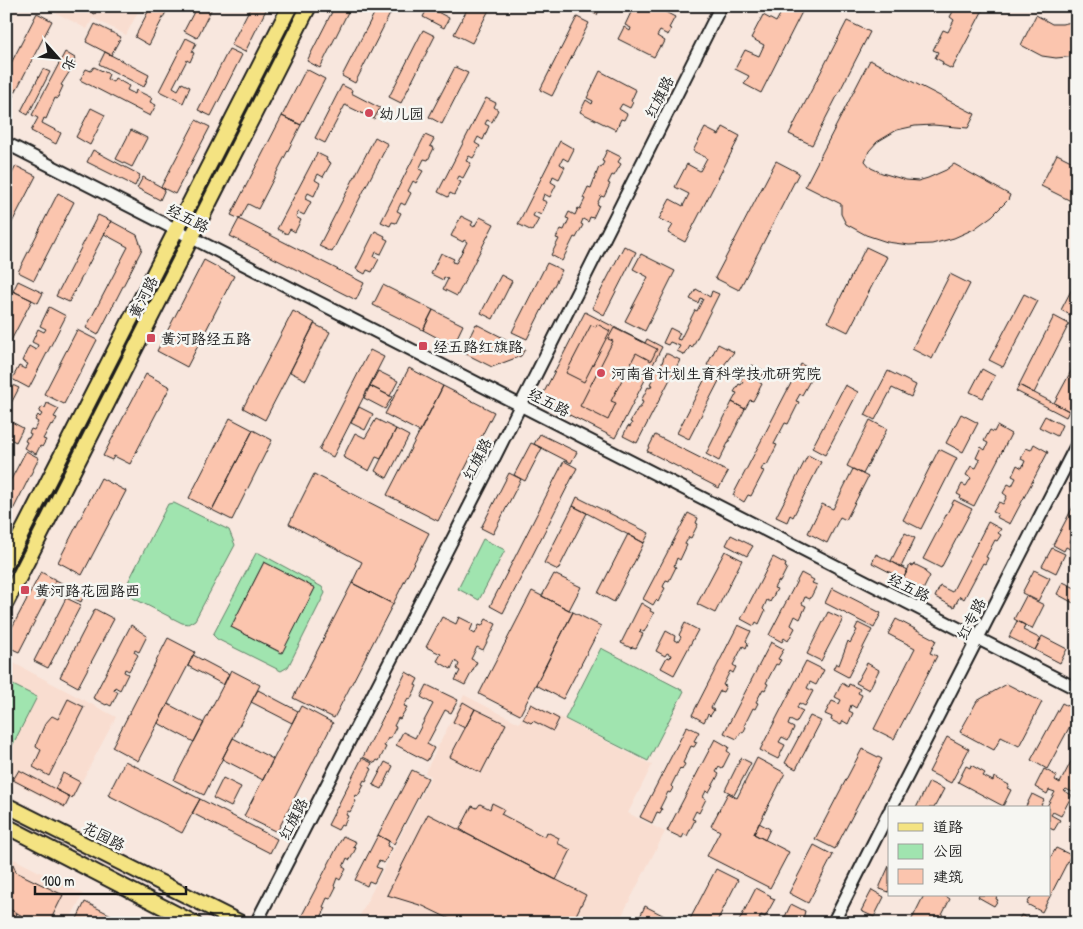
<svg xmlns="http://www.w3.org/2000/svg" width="1083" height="929" viewBox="0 0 1083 929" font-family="'Patrick Hand','LXGW WenKai TC',sans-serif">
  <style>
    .built { fill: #f9ddd0 }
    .green { fill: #a0e4af; stroke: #5e8066; fill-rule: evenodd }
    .building { fill: #fbc5ae; stroke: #1c1c1c }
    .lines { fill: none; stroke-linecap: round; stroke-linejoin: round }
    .minor-casing { stroke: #1c1c1c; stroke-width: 15 }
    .major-casing { stroke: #1c1c1c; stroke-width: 18 }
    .minor { stroke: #f6f6f2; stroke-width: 11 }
    .major { stroke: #f4e382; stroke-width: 14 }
    .poi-dot { fill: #d1495b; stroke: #f6f6f2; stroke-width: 2 }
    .labels { text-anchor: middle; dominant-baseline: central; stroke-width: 5; stroke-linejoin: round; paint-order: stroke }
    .street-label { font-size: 15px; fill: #1c1c1c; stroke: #f6f6f2 }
    .poi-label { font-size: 15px; fill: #1c1c1c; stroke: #f6f6f2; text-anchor: start }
  </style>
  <rect width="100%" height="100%" fill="#f8e7de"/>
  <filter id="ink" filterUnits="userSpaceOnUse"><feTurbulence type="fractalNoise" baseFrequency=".02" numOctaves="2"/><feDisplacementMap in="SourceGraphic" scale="10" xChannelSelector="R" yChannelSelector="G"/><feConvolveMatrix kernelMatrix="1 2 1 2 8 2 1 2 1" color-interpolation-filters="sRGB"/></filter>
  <g filter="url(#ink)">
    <path class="built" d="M43,6H141L126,35L93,18L87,29Z
      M6,659L116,717L72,800L70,799L65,809L6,778Z
      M464,695L519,723L530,702L652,765L628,813L665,832L621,917L614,914L610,923H356L431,776L425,773Z
      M6,855L83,894L68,923H6Z"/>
    <path class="green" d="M174,503L229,530L235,545L195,620L188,624L182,623L125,594L124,590L168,504Z
      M483,539L505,550L479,600L458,589Z
      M256,553H259L322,587L325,593L288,667L281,671L217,639L213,635ZM264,562L315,588L281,653L231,627Z
      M601,648L684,691L648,761L565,719Z
      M10,685H13L37,697L12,746L6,743V691Z"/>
    <path class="building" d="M79,6H99L95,14Z
      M151,6H169L149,45L135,37Z
      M197,6H213L197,38L184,31Z
      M251,6H268L245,52L231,45Z
      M335,6H351L320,68L307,61Z
      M378,6L393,8L355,83L342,76Z
      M469,6H491L472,43L454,34Z
      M581,6H601L597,15Z
      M634,6H654L675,17L669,28L671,29L668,35L660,31L657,36L665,41L662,47L660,46L654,57L618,39L624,27L630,31L631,28L625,25Z
      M778,6H805L761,93L744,84L749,76L735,69L745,50L759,56L764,45L751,38L763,15L776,22L783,9Z
      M956,6H985L952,69L942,64L943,62L935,58L938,52L933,50L943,30L948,32L954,20L950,17Z
      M428,7L449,18L444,28L423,17Z
      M37,13L52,21L6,110V73Z
      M1036,15L1052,24H1062L1077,21V56L1056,58L1042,56L1021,45Z
      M577,17L589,23L552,96L540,90Z
      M847,21L870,32L812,145L789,134Z
      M95,24L121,37L111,55L86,42Z
      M423,30L435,36L401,103L389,97Z
      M186,38L196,43L192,52L194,53L190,62L187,60L173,87L178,90L182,83L190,87L183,103L159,91Z
      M229,49L242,55L211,116L198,110Z
      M65,52L75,58L73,62L75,63L61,85L63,86L57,99L55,98L46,119L44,118L42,123L61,133L56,144L31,131L38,118L32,115Z
      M105,52L149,75L144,87L99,64Z
      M870,60L975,114L968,128L933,125L915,126L897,130L877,142L869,151L865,161L871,168L882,173L906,180L918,181L928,178L946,170L954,164L1010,195L1008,200L992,216L974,229L954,238L932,244L909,245L887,242L866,235L846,224L841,214V204L805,186Z
      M94,67L109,74L107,79L113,82L115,78L129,86L127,90L135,94L136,90L152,98L150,102L156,105L150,116L80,80L86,69L91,71Z
      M455,67L468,73L442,124L429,117Z
      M43,69L50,72L28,115L21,111Z
      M306,69L325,79L301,125L282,116Z
      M600,71L636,90L631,101L633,102L630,108L622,104L619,109L627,114L624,120L621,119L616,130L580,112L586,100L592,104L593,101L587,98Z
      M342,85L352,90L351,93L380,108L374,119L345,105L325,143L315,138Z
      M486,98L496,103L494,107L498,110L492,122L487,120L485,124L489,126L483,140L478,137L475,143L480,146L473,158L469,156L466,161L471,163L463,178L459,176L457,180L461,182L454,195L450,193L448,197L438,192Z
      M91,108L105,115L90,145L76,137Z
      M282,116L301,125L258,209L248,204L240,219L231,215Z
      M196,120L210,127L175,194L161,187Z
      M723,127L740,136L685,242L668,233L673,225L659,219L670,199L683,206L689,194L675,187L687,164L700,171L707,158L693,151L705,128L719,135Z
      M131,130L147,138L132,167L116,159Z
      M425,135L434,139L430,146L434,148L428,160L424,159L419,169L423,171L416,183L413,181L408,191L411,193L405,205L401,203L397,211L401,213L396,223L392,222L390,226L381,222Z
      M375,137L388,144L332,252L319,246Z
      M560,141L574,149L568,161L563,158L560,164L565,167L559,179L553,176L551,182L556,185L550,197L544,194L542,200L547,202L541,215L535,212L533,216L539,219L532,231L518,224Z
      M93,150L140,175L135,186L87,162Z
      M607,150L621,157L618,162L621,164L614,176L612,175L608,183L610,184L604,197L601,196L597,204L599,205L593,218L590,217L588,222L583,219L581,224L583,225L576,238L574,237L562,261L551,255L559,239L556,238L561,229L564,230L569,219L566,218L569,212L575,215L578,208L580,209L585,199L583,198L588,187L591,188L599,167L601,168L604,162L602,161Z
      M317,153L327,158L326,160L331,163L323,177L318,174L315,180L320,183L314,196L308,193L305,199L311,202L304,215L298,212L296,217L301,220L295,232L290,229L287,234L277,229Z
      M1057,154L1077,164V204L1041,186Z
      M776,161L799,173L739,290L715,278Z
      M16,166L36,176L6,234V185Z
      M143,177L165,189L160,200L137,188Z
      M58,193L74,202L34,280L18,272Z
      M98,215L111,221L69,302L56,296Z
      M461,216L473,222L471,225L474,227L480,217L494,224L457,296L443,289L448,279L444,277L443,280L431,274L441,253L454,259L452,262L456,263L467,242L464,240L463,242L451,236Z
      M239,219L364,283L356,300L230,236Z
      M111,221L137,235L142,249L98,335L86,328L128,247L104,234Z
      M375,231L385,236L384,238L388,240L381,254L376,252L374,257L379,259L372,272L367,270L365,274L356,269Z
      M624,246L636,252L604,315L592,308Z
      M866,247L887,257L848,332L828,322Z
      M641,254L675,271L645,331L625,321L648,277L633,269Z
      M204,260L234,276L187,367L157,351Z
      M547,263L562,270L527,339L512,332Z
      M950,274L970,284L932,359L912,349Z
      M501,275L512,281L493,319L481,313Z
      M1077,279V311L1074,317L1061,310Z
      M18,281L43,293L38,303L13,291Z
      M383,285L433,310L423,330L373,305Z
      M696,289L710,297L712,291L719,294L692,348L690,346L685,355L677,351L680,346L670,342L668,345L663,343L670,328L680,333L677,339L680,340L695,310L697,311L703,299L700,298L698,303L690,299Z
      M13,291L32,300L6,350V304Z
      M1024,294L1038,301L1003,367L989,360Z
      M49,307L66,316L29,388L12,379L19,366L25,369L28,364L22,361L29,346L36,350L38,345L32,342L38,329L44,332L46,329L40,326Z
      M433,310L463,325L453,346L423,330Z
      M293,311L315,323L265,420L243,408Z
      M585,312L645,343L647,339L662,347L615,438L540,400Z
      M1054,316L1069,324L1034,393L1019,385Z
      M314,324L330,332L306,380L290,372Z
      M476,324L525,349L521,356L492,367L462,352Z
      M597,324L610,331L584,382L566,373L591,325L596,327Z
      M614,328L657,349L651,361L636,353L611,401L616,403L608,420L580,406L613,341L608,339Z
      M77,330L97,340L64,404L44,394Z
      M718,344L734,352L724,365L727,367L723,373L707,365Z
      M370,350L384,357L333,457L319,450Z
      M665,354H668L680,360L637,443L623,436L628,426L630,427L632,423L630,422L638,408H640L643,402L641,401L648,387L650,388L652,385L650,384L658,368L660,369Z
      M1077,360V396L1069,411L1054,403Z
      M801,364L812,370L809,376L812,377L802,395L800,394L796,401L799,402L788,424L785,423L774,444L777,445L767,465L764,464L761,470L764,471L751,496L748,495L744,502L733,495Z
      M752,365L765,371L759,382L762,384L753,401L750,400L745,409L732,402L737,393L734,392L739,384L741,385L743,382L740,381L744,373L747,374Z
      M711,367L723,373L689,439L677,433Z
      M409,368L443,386L420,432L385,414Z
      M982,369L995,376L983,398L970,392Z
      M378,371L398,381L390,396L370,386Z
      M888,371L916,385L911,397L892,388L875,420L865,415Z
      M146,374L170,387L130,464L114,456L112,460L103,456Z
      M6,382L19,388L6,413Z
      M845,385L858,392L825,455L812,448Z
      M1019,385L1069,411L1066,417L1016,391Z
      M370,386L392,397L385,409L364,398Z
      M443,386L494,412L438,521L387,495Z
      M732,402L745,409L719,461L706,454Z
      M47,403L59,409L54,417L57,418L53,426L51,424L43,439L46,440L42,447L40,446L36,454L24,448L27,442L25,441L27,437L29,438L31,434L29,433L31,429L34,430L38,422L35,420L38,415L40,417L42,414L39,412L42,407L45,408Z
      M359,407L373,414L365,430L351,423Z
      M961,414L978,423L963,452L946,443Z
      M1045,416L1062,425L1057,436L1039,427Z
      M230,418L253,430L212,510L189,498Z
      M6,419L23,428L16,442L6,437Z
      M376,419L396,429L381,459L376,457L369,471L343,457L355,433L365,438Z
      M870,420L887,429L863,474L847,466Z
      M997,426L1011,434L974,506L960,499L961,496L957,494L962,484L966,486L971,478L966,475L971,466L976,468L980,460L976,458L981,447L985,450L988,443L984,441L990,430L994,432Z
      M396,429L409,436L387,478L375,471Z
      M253,430L272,440L232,520L212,510Z
      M540,434L577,452L571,463L534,444Z
      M655,435L728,472L719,488L647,451Z
      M531,443L542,448L525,481L514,475Z
      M1034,444L1048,452L1010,524L996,517L998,514L993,512L999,502L1003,504L1007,496L1003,493L1008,484L1012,486L1016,478L1012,476L1017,465L1022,468L1025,461L1021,459L1026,448L1031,450Z
      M939,449L957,458L921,529L903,520Z
      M26,451L39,458L9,518L6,516V489Z
      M808,455L821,462L793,517L790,515L787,522L776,517Z
      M564,461L577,468L503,613L490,606Z
      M853,469L868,477L846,520L840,517L827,543L808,533L822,504L833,509Z
      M509,473L521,479L493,534L481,528Z
      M314,474L429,533L393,604L352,583L362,562L289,524Z
      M101,478L126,491L82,575L58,562Z
      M577,497L649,533L644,543L573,506Z
      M1077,499V530H1075L1073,535L1077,537L1074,542L1070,540L1069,542L1073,544L1070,549L1066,547L1064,551L1053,545Z
      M954,500L972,509L941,568L923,559Z
      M573,506L587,513L558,570L544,563Z
      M688,513L698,518L696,523L698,524L691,538L689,537L685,544L687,545L680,560L677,558L674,566L676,567L669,581L666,580L663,587L665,588L658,602L656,600L653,605L643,599Z
      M988,522L1001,529L998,533L1001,535L997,541L995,540L986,557L988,558L985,564L983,563L964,599L960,596L954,607L935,597L940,586L952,592Z
      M905,533L915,538L901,567L891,561Z
      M628,534L644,543L614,602L598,593Z
      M731,535L753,546L747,556L726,545Z
      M1052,548L1065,554L1056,573L1042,566Z
      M725,551L742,560L715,613L697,604Z
      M876,554L908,570L903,579L872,563Z
      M773,557L786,564L785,567L787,568L780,582L778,581L774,588L777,589L770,602L767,600L763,609L765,611L759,624L756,622L754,626L741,619Z
      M264,562L315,588L282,653L231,627Z
      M914,564L926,570L925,572L930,576L923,590L903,579L910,565L913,566Z
      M1034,570L1050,578L1038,601L1022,593Z
      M41,572L56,580L19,652L6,646V639Z
      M801,573L814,580L812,583L817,585L810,599L805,597L802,604L806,606L800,619L795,616L791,625L795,628L788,641L784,638L782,642L769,635Z
      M554,574L581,587L569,610L542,596Z
      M56,580L84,595L81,602L52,587Z
      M1063,582L1077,589V605L1057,594Z
      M352,583L393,604L334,718L293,698Z
      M832,588L881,613L874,628L825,603Z
      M532,591L573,612L520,715L479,694Z
      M1026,596L1044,605L1032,629L1014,619Z
      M66,598L81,605L48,668L34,661Z
      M641,603L651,609L650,611L654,613L644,632L641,630L639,632L643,634L636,648L632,647L631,648L621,643Z
      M95,609L114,619L78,687L60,677Z
      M573,612L601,626L563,699L536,685Z
      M828,612L843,619L821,661L807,654Z
      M442,617L456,624L459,617L473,624L470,631L475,634L479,625L482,626L486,619L496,624L483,650L477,647L471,659L477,662L465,685L455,680L460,671L457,669L459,664L455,661L451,669L437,661L441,654L426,647Z
      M896,619L936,640L930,653L937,656L894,739L874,729L915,648L888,634Z
      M1017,621L1025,625L1023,630L1041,639L1035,650L1009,637Z
      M685,623L698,630L674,675L661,668L667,657L670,658L671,655L667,653L665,656L656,651L666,631L675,636L674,640L678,642L681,637L679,635Z
      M858,623L872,630L848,677L833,669L836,663L839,665L848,641L850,643L857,630L855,629Z
      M131,625L147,636L139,652L135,650L134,652L138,655L129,671L125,669L124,672L128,674L120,690L115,687L114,690L118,692L111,706L107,704L106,705L93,698Z
      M738,625L751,631L746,641L748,643L746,648L743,646L733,665L736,667L733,673L730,671L723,685L726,686L723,692L720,691L711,708L714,710L710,716L708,714L704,722L692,715Z
      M1042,636L1067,649L1060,663L1035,650Z
      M168,638L195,652L138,761L112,747Z
      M771,642L784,649L778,659L781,660L778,665L776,664L766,683L768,684L765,690L763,689L756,702L758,703L755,709L753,708L744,726L746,727L743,733L741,732L737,739L724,733Z
      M193,655L229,674L224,685L188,666Z
      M806,661L824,670L816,685L810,682L807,688L813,691L805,706L799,703L797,708L803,711L796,723L790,720L788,725L794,728L788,740L782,737L779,742L785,745L778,759L760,750Z
      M867,663L879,670L869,690L856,683Z
      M231,670L260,685L204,795L174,780Z
      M406,672L418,679L415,685L417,686L410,700L408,699L404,706L407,707L400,719L398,718L394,726L396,727L390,739L388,738L384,746L386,747L379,761L377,760L375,763L363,757Z
      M842,683L848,687L849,684L860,689L858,693L862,695L856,708L851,705L849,711L853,713L848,724L843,721L841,725L831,720L832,717L825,714L832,701L839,704L841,700L835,697Z
      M1007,684L1042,702L1019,746L1001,737L994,750L960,732L977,701Z
      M427,685L458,700L451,713L445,710L427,744L434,748L427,761L396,745L403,732L415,738L433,704L421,697Z
      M258,690L298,711L292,723L251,702Z
      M68,699L84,707L49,776L33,767L41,750L36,747L37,742L45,724L52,716L58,719Z
      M463,702L475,709L465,728L453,722Z
      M1062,703L1077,711V713L1047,769L1031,760Z
      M168,704L204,723L194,742L158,723Z
      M531,704L559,719L553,731L533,721L531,723L523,719Z
      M301,706L333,723L277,832L244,816Z
      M475,709L506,724L481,773L450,757Z
      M810,716L821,721L796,769L785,763Z
      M687,726L699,732L694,741L697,742L694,747L691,746L683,763L685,764L682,770L680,768L671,786L673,788L670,793L668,792L660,808L662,809L660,813L657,812L652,823L640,817Z
      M947,737L969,749L951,783L929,772Z
      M233,738L273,759L263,780L222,759Z
      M715,739L729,747L727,751L730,753L722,769L719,767L716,772L719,774L709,792L706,791L703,797L706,799L699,813L696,811L692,819L695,820L687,836L684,834L682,838L667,831Z
      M862,749L882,759L835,849L815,839Z
      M1077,750V787L1074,793L1066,789L1064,791L1072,795L1061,816L1053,812L1051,815L1060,820L1054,830L1049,828V808H1025L1032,794L1044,800L1041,805L1046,808L1055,792L1049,790L1047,794L1035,787L1044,769L1057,776L1055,780L1060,783Z
      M362,758L372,763L370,768L372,769L366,781L364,780L362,784L364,785L358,796L356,795L354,800L356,801L350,812L348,811L346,815L348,816L343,826L341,825L338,830L328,825Z
      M741,758L751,763L734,795L725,790Z
      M757,758L785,773L754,834L789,852L770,888L707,856L720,831L711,826L728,793L737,798Z
      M125,761L200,799L182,833L108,795Z
      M385,762L393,766L382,789L373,785Z
      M971,765L985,773L983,776L993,781L994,777L1009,785L1007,788L1011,790L1003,806L958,782L966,766L970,768Z
      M19,770L70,797L65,807L13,780Z
      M412,770L428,778L394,844L378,835Z
      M63,773L80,782L72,798L55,789Z
      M223,778L241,787L231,807L213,798Z
      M929,782L944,789L934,808H916Z
      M200,799L277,839L270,853L192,813Z
      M492,803L504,809L501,814L545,837L547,832L559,838L557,843L571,850L556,880L465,833V832L460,829L472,806L477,808L480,804L490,809Z
      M428,814L586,895L572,923H458L423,906L387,895Z
      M759,823L770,829L765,840L754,834Z
      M378,835L389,841L387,846L392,848L384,863L379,861L376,867L381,869L374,883L369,881L367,886L355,880Z
      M343,836L356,842L353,847L356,848L350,860L347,858L343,867L346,869L340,880L337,878L334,886L336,887L330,899L327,898L323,907L326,908L319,921L316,919L315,923H313L301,917Z
      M814,845L833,855L808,903L789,893Z
      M1056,848L1071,855L1042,912L1027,904L1032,895H1049V860Z
      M6,861L13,864L16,872L63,895L49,923H35L17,913L12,923H6Z
      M889,866V892L880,889V886Z
      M716,869L738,880L716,923H688Z
      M756,888L771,896L770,897L775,899L765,917L761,915L759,919L763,921L762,923H738Z
      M872,890L884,897L874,917L861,911Z
      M924,895H944L950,899L938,923H910Z
      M979,895H997L996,899L998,900L994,906L978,897Z
      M85,902L113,916L110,923H75Z
      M791,904L805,911L802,923H782Z
      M645,906L678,923H637Z
      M6,908L17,913L12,923H6Z
      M1021,915L1036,922V923H1017Z"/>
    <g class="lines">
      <defs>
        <path id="minor" d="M6,143L1077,689
          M891,808L1077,444
          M256,923L490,466L721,6
          M833,923L889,812"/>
        <path id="major" d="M6,564L290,6
          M6,603L309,6
          M6,805L241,923
          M6,826L194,923"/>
      </defs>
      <use href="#minor" class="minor-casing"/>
      <use href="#major" class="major-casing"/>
      <use href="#minor" class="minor"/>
      <use href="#major" class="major"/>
    </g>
  </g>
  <g class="poi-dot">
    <circle cx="369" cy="113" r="5"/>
    <rect x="146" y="333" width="10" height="10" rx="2.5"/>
    <rect x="418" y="341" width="10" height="10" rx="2.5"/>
    <circle cx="601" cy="373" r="5"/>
    <rect x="20" y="585" width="10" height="10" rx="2.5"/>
  </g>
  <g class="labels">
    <g class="street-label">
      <text transform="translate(659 97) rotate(-63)">红旗路</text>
      <text transform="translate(188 218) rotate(27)">经五路</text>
      <text transform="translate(143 297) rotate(-63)">黄河路</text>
      <text transform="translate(549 402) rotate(27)">经五路</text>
      <text transform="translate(477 459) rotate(-63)">红旗路</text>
      <text transform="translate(909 587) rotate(27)">经五路</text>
      <text transform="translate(971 619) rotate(-63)">红专路</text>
      <text transform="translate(293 819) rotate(-63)">红旗路</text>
      <text transform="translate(104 836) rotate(27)">花园路</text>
    </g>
    <g class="poi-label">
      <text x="379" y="113">幼儿园</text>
      <text x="161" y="338">黄河路经五路</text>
      <text x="433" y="346">经五路红旗路</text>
      <text x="611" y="373">河南省计划生育科学技术研究院</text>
      <text x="35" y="590">黄河路花园路西</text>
    </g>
  </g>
  <rect width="1083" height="929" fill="none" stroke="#f6f6f2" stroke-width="25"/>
  <rect x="12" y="12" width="1058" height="904" fill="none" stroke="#1c1c1c" stroke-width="2" filter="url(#ink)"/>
  <rect x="888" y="806" width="162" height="90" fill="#f6f6f2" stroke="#9f9f9c"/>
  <rect x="898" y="823" width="25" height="8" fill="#f4e382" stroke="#9f9f9c"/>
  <text x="933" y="832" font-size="15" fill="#1c1c1c">道路</text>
  <rect x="898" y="844" width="25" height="15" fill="#a0e4af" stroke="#9f9f9c"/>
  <text x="933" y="856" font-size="15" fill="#1c1c1c">公园</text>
  <rect x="898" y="869" width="25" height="15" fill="#fbc5ae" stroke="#9f9f9c"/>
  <text x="933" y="882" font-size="15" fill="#1c1c1c">建筑</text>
  <g transform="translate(58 58) rotate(117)" stroke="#f6f6f2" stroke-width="4" paint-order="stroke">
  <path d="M0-4L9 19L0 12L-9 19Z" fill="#1c1c1c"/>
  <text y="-8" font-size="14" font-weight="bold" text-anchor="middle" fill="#1c1c1c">北</text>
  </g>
  <path d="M35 886v8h151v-8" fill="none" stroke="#1c1c1c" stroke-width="2.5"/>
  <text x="42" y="886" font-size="15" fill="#1c1c1c" stroke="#f6f6f2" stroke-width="4" paint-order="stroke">100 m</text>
</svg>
